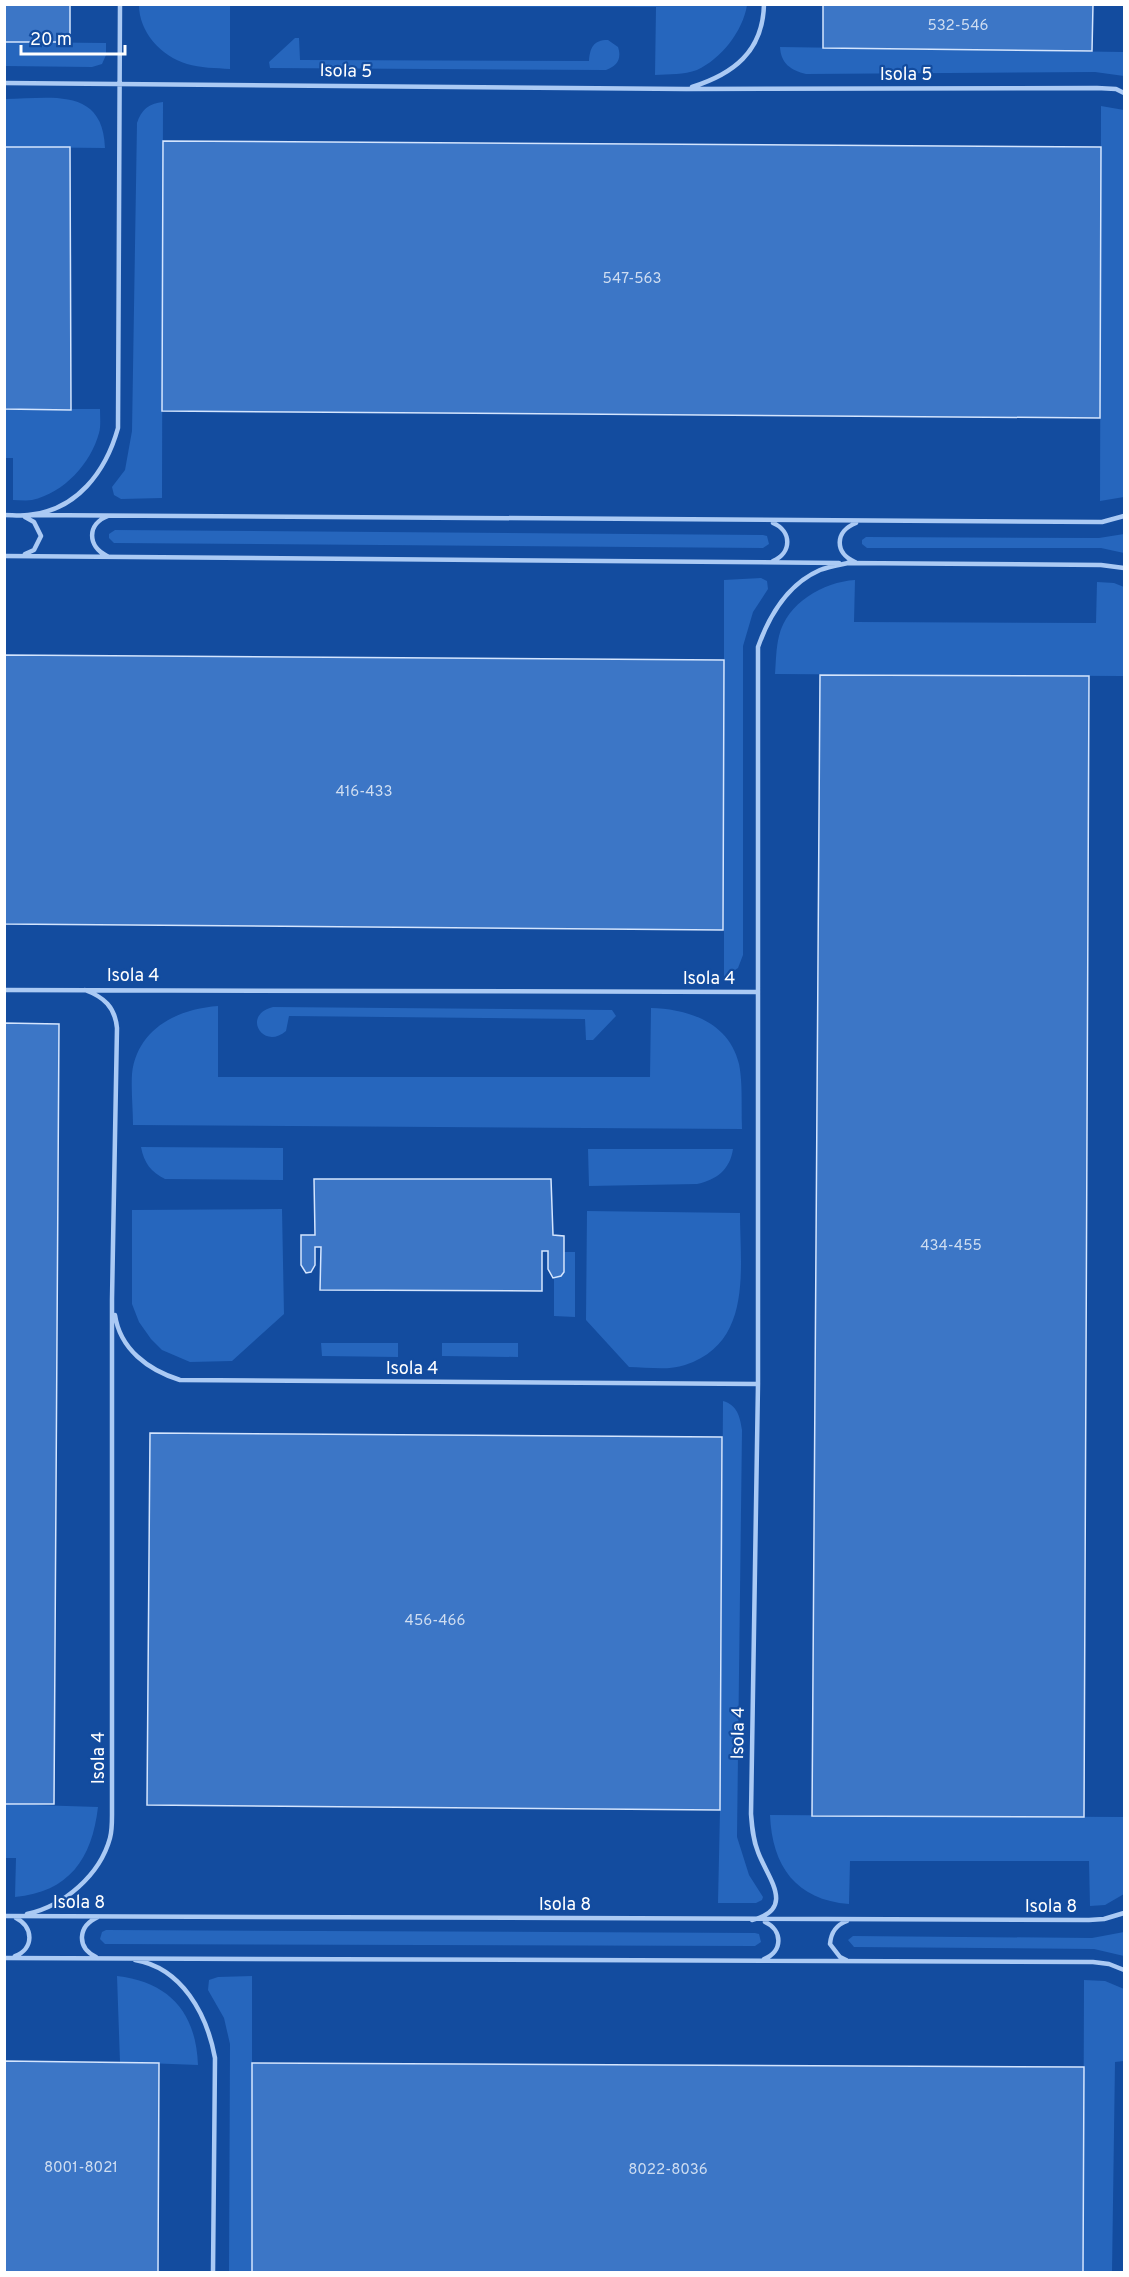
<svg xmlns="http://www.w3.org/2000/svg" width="1129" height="2277" viewBox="0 0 1129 2277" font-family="Overpass,sans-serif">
  <rect width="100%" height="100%" fill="#134c9f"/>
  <path fill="#2666bd" d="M139 5 747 4V5C743 31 721 59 697 70 684 75 669 74 655 75L656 7 230 6V69C216 68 200 68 187 64 161 56 139 32 139 5Z
    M295 38H299L300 60 589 61C590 48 593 40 608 40L618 47C622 59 617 66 606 70L270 68 269 62Z
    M5 42 106 43V55L102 64 92 67 5 66Z
    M780 47 1124 52V76L1095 72 806 74C791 70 781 64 780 47Z
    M5 99C50 99 103 86 105 148L5 147Z
    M163 102 162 498 121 499 114 495 112 487 125 470 132 431 137 123C141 110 149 103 163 102Z
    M1101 106 1124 110V497L1100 501Z
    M5 409H100C100 417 101 426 99 433 91 463 64 493 32 500 26 501 19 500 13 500V458H5Z
    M115 530 763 535 767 536 769 544 763 548 114 543 109 538V534Z
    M1124 534V553L1101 548H867L862 544V540L866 537 1099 538Z
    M761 578 767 581 768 589 753 612 743 646V955L738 968 724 977V580Z
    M855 580 854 622 1096 623 1097 582 1114 583 1124 587V676L775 674C776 661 776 648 779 636 787 603 823 582 855 580Z
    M218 1006V1077H650L651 1008C688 1009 729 1022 739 1064 743 1084 741 1108 742 1129L133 1125C133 1109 131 1091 132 1074 137 1029 177 1009 218 1006Z
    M273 1007 612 1010 616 1016 593 1040H586L585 1019 289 1016 286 1031C263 1051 241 1015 273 1007Z
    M141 1147 283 1148V1180L165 1179C151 1172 144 1163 141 1147Z
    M588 1149H733C730 1170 716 1180 697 1184L589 1186Z
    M282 1209 284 1314 232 1361 190 1362 162 1350 151 1339 139 1322 132 1304V1210Z
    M587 1211 740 1213C740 1269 753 1343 685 1365 668 1371 646 1367 629 1367L586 1320Z
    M564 1252H575V1317L554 1316V1278C568 1276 564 1263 564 1252Z
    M321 1343H398V1357L322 1356Z
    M442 1343H518V1357L442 1356Z
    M723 1401C737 1405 740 1416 742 1430L737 1837 749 1875 763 1897 762 1900 756 1903H718L720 1810Z
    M4 1804 98 1807C92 1859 69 1892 15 1897L16 1858H5Z
    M770 1815 1124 1817V1894L1105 1905 1090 1906 1089 1861H850L849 1904C796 1900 772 1866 770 1815Z
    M106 1930 755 1933 759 1934 761 1942 755 1946 105 1944 100 1939 102 1932Z
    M1124 1932V1956L1094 1949 854 1947 848 1940 853 1936 1092 1938Z
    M117 1976C169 1982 196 2012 198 2065L120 2062Z
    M252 1976V2272H229L230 2044 224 2018 208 1990 209 1980 218 1977Z
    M1084 1980 1105 1981 1124 1989V2061L1115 2062 1112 2272H1083Z"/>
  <path fill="#3c76c6" stroke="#d4e5fe" stroke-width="1.5" d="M4 4H70V42H4Z
    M823 4H1093L1092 51 823 48Z
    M163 141 1101 147 1100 418 162 411Z
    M4 147H70L71 410 4 409Z
    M4 655 724 660 723 930 4 924Z
    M820 675 1089 676 1084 1817 812 1816Z
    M4 1023 59 1024 54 1804H4Z
    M314 1179H551L553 1235 564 1236V1272L561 1276 553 1278 548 1269V1251H542V1291L320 1290 321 1247H315V1265L311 1272 306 1273 301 1265V1235H315Z
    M150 1433 722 1437 720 1810 147 1805Z
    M4 2061 159 2063 158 2272H4Z
    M252 2063 1084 2067 1083 2272H252Z"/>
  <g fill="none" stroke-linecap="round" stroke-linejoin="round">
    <path stroke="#abcaf4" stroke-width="4.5" d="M4 83 686 89 1097 88 1116 89 1124 93
      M692 87C733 74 763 52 764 4
      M4 515C12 515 21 516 28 515 77 511 106 471 118 428L120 4
      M29 515 1102 522 1124 516
      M25 554 34 550 41 536 34 522 25 517
      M4 556 839 563
      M107 556C87 546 87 524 108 516
      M773 561C792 553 792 531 773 523
      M855 562C834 553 835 531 856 523
      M847 563 1101 565 1124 568
      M4 990 757 992
      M115 1315C120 1349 148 1370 180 1380L758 1384
      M27 1914C64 1906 100 1875 110 1838 112 1831 112 1823 112 1815V1299L117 1028C115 1007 104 997 85 990
      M4 1916 1089 1920 1104 1919 1124 1913
      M752 1920C797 1909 767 1877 758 1852 753 1840 752 1827 751 1814L758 1384V647C769 616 788 584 820 570 828 567 839 565 848 563
      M15 1956C34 1949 34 1927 16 1918
      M96 1957C76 1947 78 1926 98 1917
      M4 1958 1093 1962 1109 1964 1124 1970
      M764 1959C783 1952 783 1930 765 1922
      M135 1960C182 1968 207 2014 215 2058L213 2272
      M846 1960 840 1957 830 1944C831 1932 836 1925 847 1921"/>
  </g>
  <g text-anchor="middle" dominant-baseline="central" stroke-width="4.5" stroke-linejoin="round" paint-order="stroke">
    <g font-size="15" fill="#ceddf1">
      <text x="958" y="26">532-546</text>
      <text x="632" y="279">547-563</text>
      <text x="364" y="792">416-433</text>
      <text x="951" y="1246">434-455</text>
      <text x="435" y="1621">456-466</text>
      <text x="81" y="2168">8001-8021</text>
      <text x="668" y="2170">8022-8036</text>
    </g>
    <g font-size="18" fill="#fff" stroke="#134c9f">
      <text transform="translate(346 72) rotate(1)">Isola 5</text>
      <text x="906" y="75">Isola 5</text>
      <text x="133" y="976">Isola 4</text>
      <text x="709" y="979">Isola 4</text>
      <text x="412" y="1369">Isola 4</text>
      <text transform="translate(739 1733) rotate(-89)">Isola 4</text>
      <text transform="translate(99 1758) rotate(-90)">Isola 4</text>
      <text x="79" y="1903">Isola 8</text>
      <text x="565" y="1905">Isola 8</text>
      <text x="1051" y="1907">Isola 8</text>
    </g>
  </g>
  <rect width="1129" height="2277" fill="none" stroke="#ffffff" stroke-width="12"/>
  <path d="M21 45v9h104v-9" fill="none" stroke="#ffffff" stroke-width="3"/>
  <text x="30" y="45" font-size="18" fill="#ffffff" stroke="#134c9f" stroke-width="4.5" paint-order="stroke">20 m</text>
</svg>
